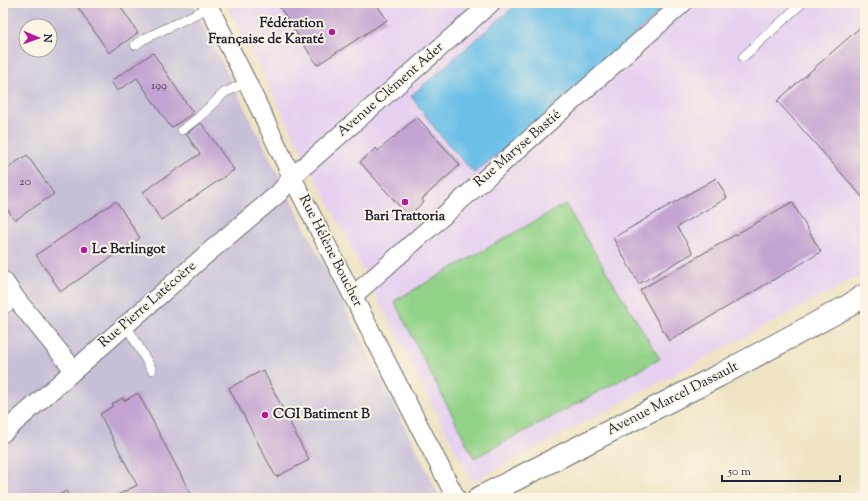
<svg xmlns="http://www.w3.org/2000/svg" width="868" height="501" viewBox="0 0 868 501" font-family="'Sorts Mill Goudy',serif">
  <rect width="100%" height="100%" fill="#fcf5e5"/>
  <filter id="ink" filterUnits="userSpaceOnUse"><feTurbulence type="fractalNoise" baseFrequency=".025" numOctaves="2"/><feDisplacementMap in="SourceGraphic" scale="8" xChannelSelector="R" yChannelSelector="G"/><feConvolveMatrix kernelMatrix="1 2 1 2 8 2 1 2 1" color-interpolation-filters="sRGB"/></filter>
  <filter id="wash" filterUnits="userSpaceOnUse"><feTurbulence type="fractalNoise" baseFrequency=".012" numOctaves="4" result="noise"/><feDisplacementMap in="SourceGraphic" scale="16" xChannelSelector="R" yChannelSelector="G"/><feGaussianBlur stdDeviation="0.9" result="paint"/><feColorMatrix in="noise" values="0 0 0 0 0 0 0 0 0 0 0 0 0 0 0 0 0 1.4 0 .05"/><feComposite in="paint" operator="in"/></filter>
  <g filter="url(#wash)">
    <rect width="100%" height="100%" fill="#eee3c2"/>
    <path fill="#e6d2f0" d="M226 3H865V273L472 482Z"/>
    <path fill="#c8bfd8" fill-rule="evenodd" d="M4 3H192L439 495 434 498H3V4ZM26 26H50V50H26Z"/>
    <path fill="#93d389" stroke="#5a7a62" d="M565 204 660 359 474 458 394 301Z"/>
    <path fill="#6cc0e8" stroke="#477192" d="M518 3H670L525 132 474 173 440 135 411 96Z"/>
    <g id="blocks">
      <path fill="#c2a3d1" d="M75 3H118L138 33 109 53Z
        M277 3H293V4L295 3H376L387 20 317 65Z
        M865 23V200L777 101Z
        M153 53 193 113 171 128 137 78 117 91 111 81Z
        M417 117 460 165 422 199 424 202 408 216 360 162 376 148 378 151Z
        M201 123 234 170 161 220 143 192 200 154 186 134Z
        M27 155 54 194 15 220 3 203V171Z
        M716 178 727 198 677 227 693 253 639 284 613 238Z
        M116 201 140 238 60 292V290L36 255Z
        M792 202 821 252 669 341 640 290Z
        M263 370 309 460 276 477 229 388Z
        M138 393 193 498H112L137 485 100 414 113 406 112 404 123 398 124 401Z
        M66 491 70 498H53Z"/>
    </g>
  </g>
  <g filter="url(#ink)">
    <use href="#blocks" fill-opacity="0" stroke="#69666a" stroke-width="1"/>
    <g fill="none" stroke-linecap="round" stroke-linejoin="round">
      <defs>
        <path id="service" d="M135 45 142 40 212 6
          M743 57 802 3
          M182 130 198 118 224 93 247 82
          M3 311 17 300
          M126 325 152 370"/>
        <path id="minor" d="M207 3 247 82 292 177 456 498
          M3 280 17 300 74 370
          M353 296 683 3
          M3 433 210 251 279 193 292 177 491 3"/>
        <path id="tertiary" d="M479 498 720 375 848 306 865 295"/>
      </defs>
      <use href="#service" stroke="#69666a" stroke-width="10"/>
      <use href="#minor" stroke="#69666a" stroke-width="20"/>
      <use href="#tertiary" stroke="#69666a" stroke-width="24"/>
      <use href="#service" stroke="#fff" stroke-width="9"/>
      <use href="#minor" stroke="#fff" stroke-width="18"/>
      <use href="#tertiary" stroke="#fff" stroke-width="22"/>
    </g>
  </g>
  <g fill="#b5179e" stroke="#fcf5e5" stroke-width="1.5">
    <circle cx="332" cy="32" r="4"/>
    <circle cx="405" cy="202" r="4"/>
    <circle cx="84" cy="250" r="4"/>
    <circle cx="265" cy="415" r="4"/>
  </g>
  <g text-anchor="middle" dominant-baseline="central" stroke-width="4" stroke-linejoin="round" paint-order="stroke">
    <g font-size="12" fill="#4a4260">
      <text x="159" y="86">199</text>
      <text x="25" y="182">20</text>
    </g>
    <g font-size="14" font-weight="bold" fill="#22223b" stroke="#fcf5e5" text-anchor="start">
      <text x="324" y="24" text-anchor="end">Fédération<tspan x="324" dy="16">Française de Karaté</tspan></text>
      <text x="405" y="217" text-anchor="middle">Bari Trattoria</text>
      <text x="92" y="250">Le Berlingot</text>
      <text x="273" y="415">CGI Batiment B</text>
    </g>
    <g font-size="14" fill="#22223b" stroke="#fcf5e5">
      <text transform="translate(391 90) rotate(-41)">Avenue Clément Ader</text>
      <text transform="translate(518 149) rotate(-41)">Rue Maryse Bastié</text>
      <text transform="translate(330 251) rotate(63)">Rue Hélène Boucher</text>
      <text transform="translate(148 305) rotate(-41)">Rue Pierre Latécoère</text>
      <text transform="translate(673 399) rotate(-27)">Avenue Marcel Dassault</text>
    </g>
  </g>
  <rect width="868" height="501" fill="none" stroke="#fcf5e5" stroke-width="16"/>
  <g transform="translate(38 38) rotate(92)"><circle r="19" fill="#fcf5e5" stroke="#a5a1a1"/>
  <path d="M0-3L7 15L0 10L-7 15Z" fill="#b5179e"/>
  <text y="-6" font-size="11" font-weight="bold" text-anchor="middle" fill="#22223b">N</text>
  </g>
  <path d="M722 475v6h118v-6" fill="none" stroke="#22223b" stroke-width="2"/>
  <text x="728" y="475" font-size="12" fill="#22223b" stroke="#fcf5e5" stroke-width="3" paint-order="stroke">50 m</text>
</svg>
